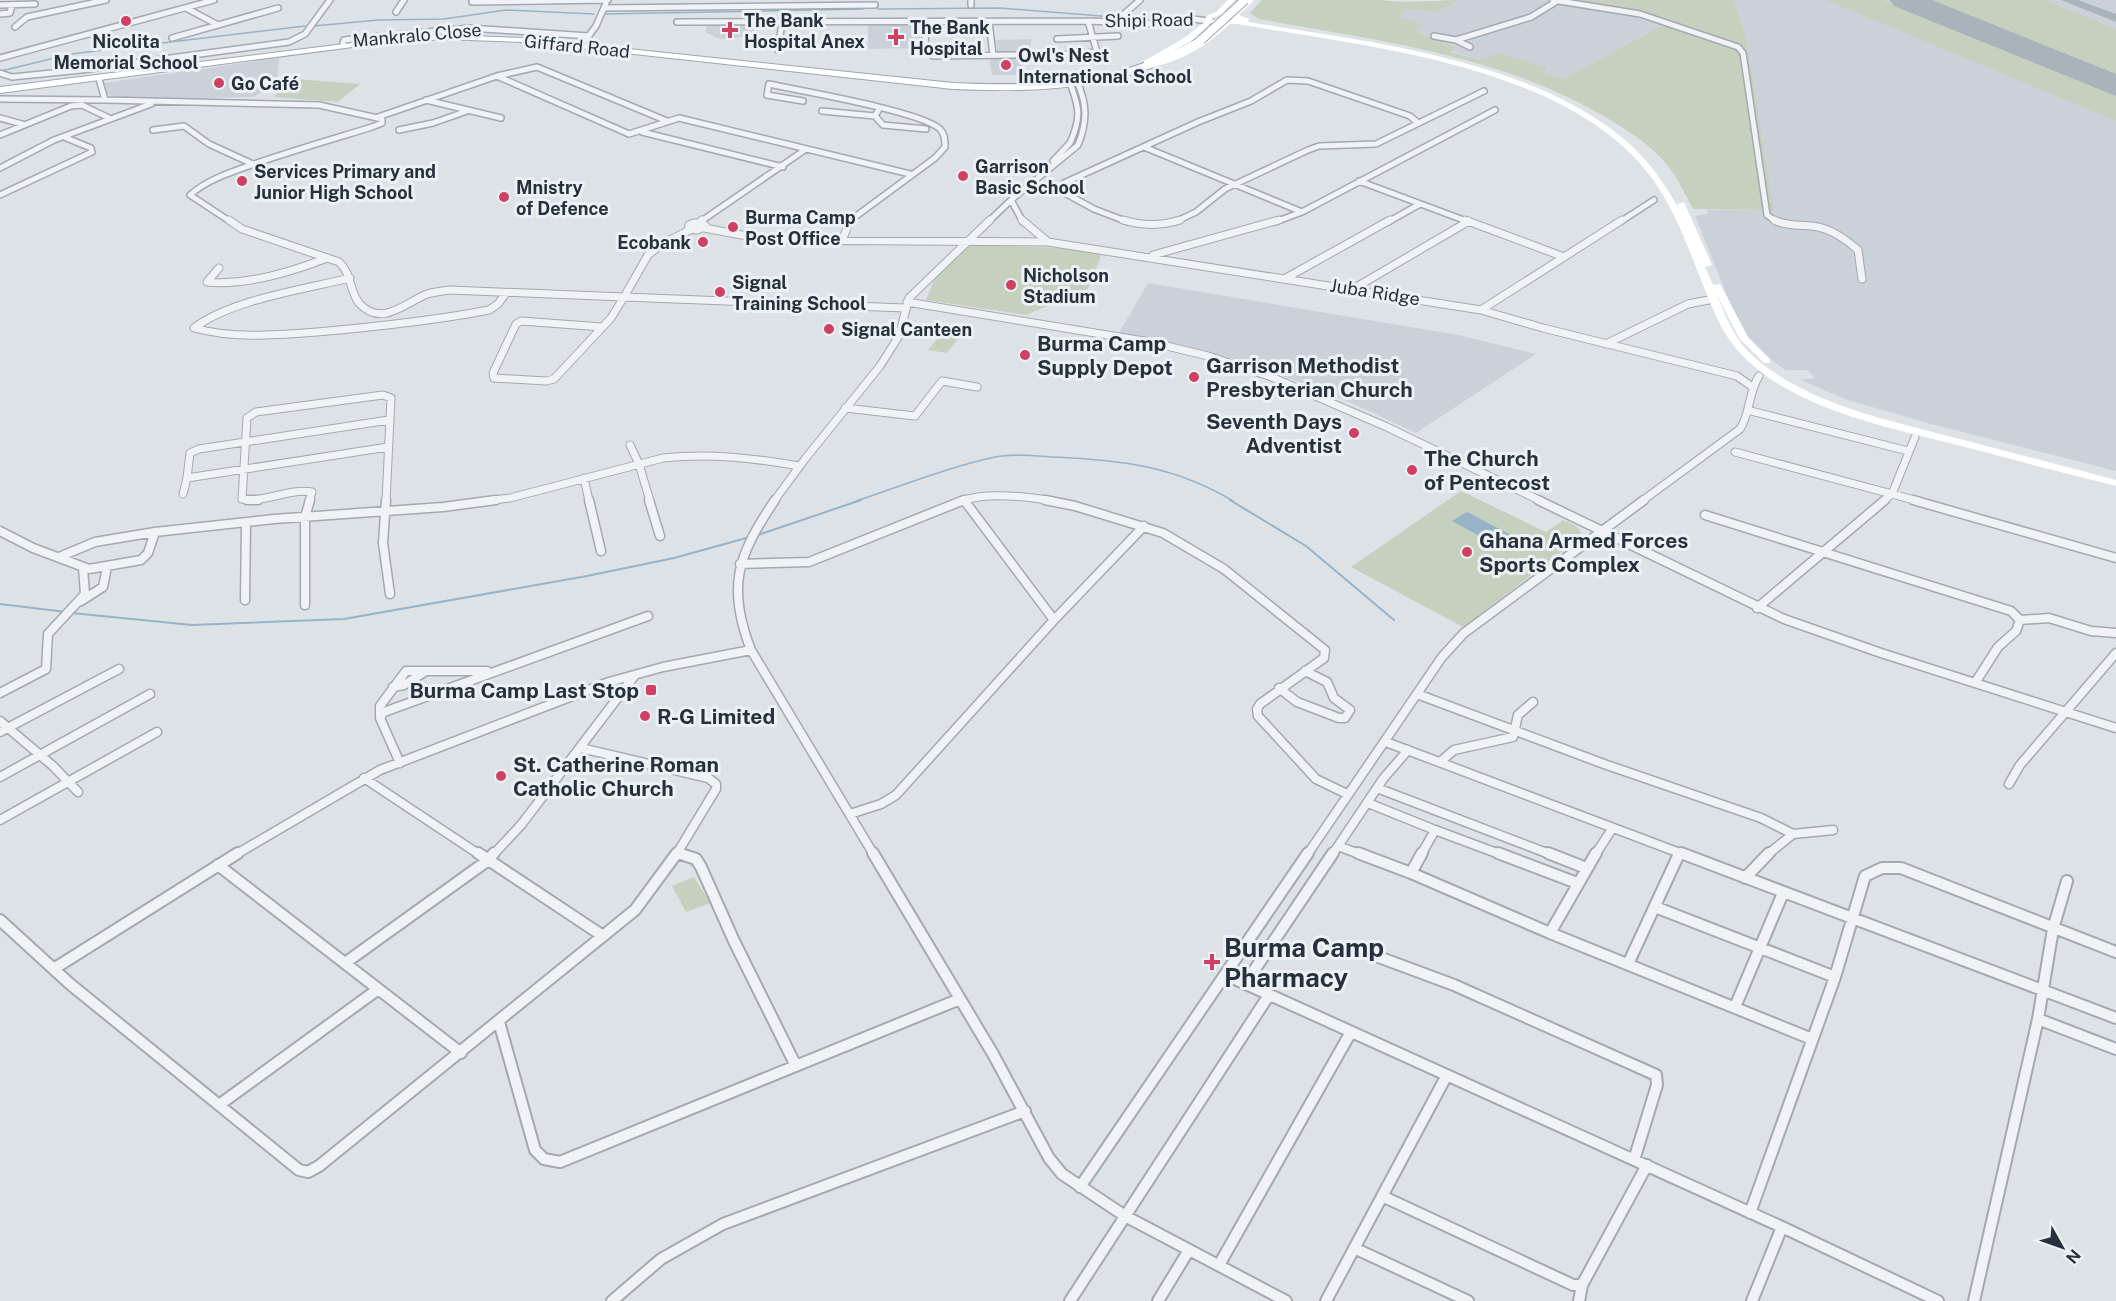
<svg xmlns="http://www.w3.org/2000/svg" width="2116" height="1301" viewBox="0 0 2116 1301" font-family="'Public Sans',sans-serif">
  <rect width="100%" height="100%" fill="#dde2e7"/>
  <path fill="#cbd1d9" d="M1460 0H1566L1670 22 1563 79 1543 73 1549 68 1480 60 1451 51 1454 47 1415 31 1424 25 1399 17 1406 9 1437 12Z
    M1733 0H2116V471L1931 424 1848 400 1800 380 1815 378 1807 370H1785L1770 359 1748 339 1735 315 1695 216 1708 214 1707 210H1774L1746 35Z
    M708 23H755L753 36 719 39 705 32Z
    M868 25H923V48L868 49Z
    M1031 39V54L997 53 996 40Z
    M989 56H1019L1023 75H992Z
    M279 58 277 83 253 97 194 98 192 101 121 100 105 93 103 83Z
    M1148 283 1459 335 1536 354 1416 433 1332 394 1262 368 1213 353 1119 333Z"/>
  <path fill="#c5d1be" d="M1262 0H1382C1406 4 1434 0 1460 0L1437 12 1406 9 1400 17 1425 25 1415 31 1455 47 1451 52 1480 60 1498 53 1549 68 1543 73 1563 79 1669 22 1566 0H1733L1746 35 1774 210 1693 209C1683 190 1674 170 1658 155 1643 140 1625 129 1607 118 1502 55 1378 41 1259 19L1250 13Z
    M1826 0H1882L2116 96V121Z
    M1927 0H2044L2116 29V76Z
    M295 79 360 84 338 102 273 97Z
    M970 245 1063 248 1101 255 1088 289 1026 315 926 300 934 280 965 247Z
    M944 331 962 334 947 353 928 350Z
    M1461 491 1546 532 1563 520C1571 524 1582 526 1581 537L1463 627 1351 567Z
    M694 877 710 903 686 912 672 886Z"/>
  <path fill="#97b3c8" d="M1467 512 1513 536 1498 546 1452 521Z"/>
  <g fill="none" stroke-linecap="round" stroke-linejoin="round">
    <path stroke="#97b3c8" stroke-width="1.5" d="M878 9 999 8 1114 17
      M604 14 863 9
      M1178 24 1184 25
      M314 26 378 20 444 19 506 10 594 14
      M1 71 71 54 305 26
      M856 501C902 486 948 467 995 457 1014 453 1035 456 1054 457 1121 460 1175 466 1233 501"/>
    <path stroke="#97b3c8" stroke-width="2" d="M1230 500 1306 546 1394 620
      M758 535 861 500
      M0 604 66 612
      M72 613 192 625 344 619 587 576 674 558 750 537"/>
    <path fill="#aab2bc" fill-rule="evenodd" d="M2061 0H2078L2116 14V22Z"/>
    <path fill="#aab2bc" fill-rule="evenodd" d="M1890 0H1932L2116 74V96L1894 6Z"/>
    <defs>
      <path id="street-far3" d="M971 0V5
        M1553 0 1640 14 1738 47 1743 53 1767 215 1777 222
        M472 2 608 0
        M0 5 35 4
        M186 8 218 25
        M604 8 875 5
        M396 12 404 0
        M0 14 10 13 12 5
        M1135 20 1124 14 1140 0
        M1088 21 1160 24 1192 19 1210 21
        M677 22 1088 21 1097 52 1060 55 1058 56 1060 58
        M989 22 993 55
        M15 27 27 17 106 0
        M1434 36 1456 40
        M172 38 278 8
        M1057 39 1118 36
        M343 43 344 40 352 39 470 28 589 36
        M581 46 596 26 606 3
        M925 46 926 23
        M1470 47 1456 40 1531 17 1557 1
        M778 50 781 29 785 21
        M933 56 1016 55
        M0 58 214 0
        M0 73 12 77 81 70 289 42 305 34 330 0
        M497 76 629 134 679 118 910 174
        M99 79 105 100 319 105 382 119V123L372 127C333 139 295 150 257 163 234 171 208 179 190 195L231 222
        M1076 79C1087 103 1088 120 1078 145
        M1069 80C1079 107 1082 116 1070 143
        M0 99 105 100
        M426 100 501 118
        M803 101 767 95 769 84C801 91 920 111 940 129 945 134 945 141 945 147L935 158 848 222
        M879 109 875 116 883 125 926 129
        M822 111 875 116
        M378 117 497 76 537 67 667 121
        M0 118 22 124
        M153 130 184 126 209 144 255 165
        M399 130 433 123 467 111
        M642 132 783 167
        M0 135 71 106 82 105 109 118
        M1144 147 1302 212
        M1053 161 1069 144
        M0 168 54 140 151 104
        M1359 181 1469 222
        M0 195 92 152 91 148 64 137
        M1011 200 1023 222
        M700 222 806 149
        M988 222 1011 200 1077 146
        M1128 222 1094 209 1063 192 1064 183 1198 122 1251 101 1287 80 1308 81 1410 116 1418 123
        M1175 222 1196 212 1225 189 1308 150 1319 146 1376 144 1484 91
        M1275 222 1302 212 1495 110
        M1388 222 1420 204
        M1620 222 1654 200"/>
      <path id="street-far2" d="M229 220 242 229 339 262C352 274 349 290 359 303 381 328 405 303 427 294 434 292 442 291 450 290L624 297 648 255 662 244 690 230
        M1022 220 1048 242 1481 310 1543 328 1737 376 1751 386
        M1123 220C1143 226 1161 226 1180 220
        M1465 220 1564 257
        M1774 220C1786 226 1799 225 1812 226 1830 228 1844 238 1858 250L1862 279
        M700 222 702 220
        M694 223H702L706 226 697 230 688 229 689 225Z
        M704 228 769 240 1048 242
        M842 241 850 220
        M1153 255 1279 220
        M219 268 207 282C246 286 291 272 327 258
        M350 278C305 289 230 300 194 328 234 339 276 335 317 332 374 327 432 321 489 310L498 304 506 293
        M1286 278 1390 220
        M1353 289 1469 221
        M907 302 1150 342 1208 356 1269 376 1387 427 1541 501
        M1481 310 1622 220
        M602 327 521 321 516 324 493 373 494 378 546 381 554 379 611 318 624 297 905 308
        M1606 344 1688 304 1714 299
        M845 408 915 416 942 381 977 387
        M1751 411 1908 451
        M630 445 639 464 650 501
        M1735 452 1918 501
        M187 478 190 453 199 449 389 420
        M584 478 589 501
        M183 494 187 478 388 447
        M309 501 312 492C288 488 266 503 242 499L247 418 256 412 383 395 391 398 386 501
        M485 501 510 498 663 458C709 453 753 458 799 466
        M774 501 805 459 880 366 899 336 909 298 990 220
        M960 501C988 492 1024 496 1052 501
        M1642 501 1740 429C1751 412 1748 393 1759 376
        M1883 501 1892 494 1915 437"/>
      <path id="street-far1" d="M247 500H258
        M386 500 383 543 390 594
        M589 500 601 551
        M649 500 660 536
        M775 500C738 555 726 586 751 650L874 855
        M964 500 1054 620
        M1045 500 1075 506 1163 533 1224 569 1325 650 1324 658 1260 704 1257 709 1258 716 1316 779 1347 794
        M1538 500 1784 619 1881 653 2116 728
        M1913 500 2116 558
        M1705 515 2011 611 2020 620 2016 631 1998 647 1975 683
        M0 531 33 548 89 569 141 560 148 553 155 532
        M59 557 95 542 155 532 274 519 443 507 496 500
        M740 564 809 562 964 500
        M245 600 246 523
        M81 601 103 587 107 567
        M305 605V517L310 500
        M1757 608 1885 500
        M2020 620 2049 618 2091 631 2116 633
        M393 687 404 685 426 671
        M1279 688 1297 702 1339 718H1345L1350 710 1334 698 1327 682 1305 671
        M0 693 46 669 48 634 85 594 83 568
        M1417 694 1604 764 1761 818 1793 834
        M380 715V706L406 671H487
        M0 721 53 766 78 792
        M0 732 119 669
        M1386 742 1685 855
        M581 748 708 778 716 784V789L676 855
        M1440 762 1454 750 1513 737 1518 715 1533 702
        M400 763 380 718 384 712 648 616
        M0 777 150 694
        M364 778 480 855
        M2009 784 2020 765 2116 653
        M1377 788 1552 855
        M1368 803 1435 830 1421 855
        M850 814 881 804 896 795 1054 620 1144 526
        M0 820 157 732
        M1435 830 1502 855
        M1338 846 1362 855
        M677 853 683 855
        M235 855 380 770 609 682 663 667 751 650
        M493 855 521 825 635 675
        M1307 855 1442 657 1464 633 1644 500
        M1332 855 1383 779 1408 750
        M1595 855 1612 829
        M1767 855 1793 834 1833 830"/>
      <path id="street" d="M478 853 603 936
        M678 853 696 859 701 867 734 941 796 1066
        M873 853 993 1054 1049 1158 1062 1174 1125 1216 1286 1301
        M1358 853 1411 873
        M1422 853 1411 873 1550 933 1812 1039
        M1498 853 1577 883
        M1548 853 1586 868
        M1681 853 2116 1018
        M218 865 461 1053
        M1745 878 1769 853
        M1655 907 1835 977
        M0 920 70 984 299 1170 308 1172 319 1166 635 910 677 853
        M1550 933 1596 853
        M1376 956 1454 985 1656 1075 1657 1085 1634 1160
        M345 963 487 861 494 853
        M1628 964 1679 854
        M55 968 238 853
        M1226 975 1782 1227 1938 1301
        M1245 984 1333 853
        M1735 1007 1783 893
        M2038 1019 2116 1049
        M499 1022 535 1150 544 1159 560 1162 960 999
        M219 1105 377 990
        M1080 1187 1308 853
        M1382 1196 1573 1285H1582L1647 1165
        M1750 1213 1835 977 1865 876 1882 868H1901L2116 952
        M1354 1248 1468 1301
        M1219 1265 1351 1032
        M612 1301 661 1259 723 1224 1025 1111
        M1070 1301 1269 995
        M1158 1301 1189 1250
        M1326 1301 1447 1075
        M1579 1301 1582 1285
        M1752 1301 1782 1227
        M1974 1301 2038 1019 2053 929 2067 881"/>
      <path id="primary" d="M442 35 524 38 953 83C1044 87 1117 84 1198 38L1205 40C1193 51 1176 58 1161 64 1095 91 1023 92 953 89L524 42 442 39 368 45 0 93V87L368 41Z"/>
    </defs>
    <use href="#street-far3" stroke="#a3a9b1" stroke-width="8"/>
    <use href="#street-far2" stroke="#a3a9b1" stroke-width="9"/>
    <use href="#street-far1" stroke="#a3a9b1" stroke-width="11"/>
    <use href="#street" stroke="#a3a9b1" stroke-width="14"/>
    <use href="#primary" stroke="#9ca7b3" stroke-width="2"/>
    <use href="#street-far3" stroke="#f0f2f6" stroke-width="5"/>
    <use href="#street-far2" stroke="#f0f2f6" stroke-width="7"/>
    <use href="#street-far1" stroke="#f0f2f6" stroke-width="8"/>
    <use href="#street" stroke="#f0f2f6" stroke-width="10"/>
    <path fill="#fff" fill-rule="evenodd" d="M1228 0H1235L1224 11 1234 13 1247 0H1254L1239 15 1249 19 1248 22C1369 42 1528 59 1624 139 1648 159 1666 185 1680 211L1677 204 1684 202 1712 265 1705 267 1713 285 1720 284 1748 337 1770 359V363H1764L1739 338 1717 295C1726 318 1735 340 1754 357 1809 405 1888 420 1956 438 2010 452 2063 466 2116 480V486C2067 474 2018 461 1969 448 1889 427 1768 407 1723 330 1697 280 1685 223 1651 177 1568 65 1366 46 1237 24H1230C1208 45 1184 60 1154 67H1151V63L1144 65V61L1184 38 1206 21V16L1216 12ZM1219 15 1229 16 1233 20H1213L1212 18ZM1211 23 1221 24C1200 43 1179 57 1151 63L1190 42Z"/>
    <use href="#primary" fill="#fff" fill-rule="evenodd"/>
    <defs>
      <path id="primary-bridge" d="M1201 40 1245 0"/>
    </defs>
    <use href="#primary-bridge" stroke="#9ca7b3" stroke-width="10" stroke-linecap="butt"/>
    <use href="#primary-bridge" stroke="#fff" stroke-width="8"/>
  </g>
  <g fill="#cf4062" stroke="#ecf1f5" stroke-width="2">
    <circle cx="126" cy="21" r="6"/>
    <path d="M727 21h6v6h6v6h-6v6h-6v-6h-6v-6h6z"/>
    <path d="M893 28h6v6h6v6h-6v6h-6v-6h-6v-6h6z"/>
    <circle cx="1006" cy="65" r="6"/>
    <circle cx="219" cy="83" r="6"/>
    <circle cx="963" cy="176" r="6"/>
    <circle cx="242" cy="181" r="6"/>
    <circle cx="504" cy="197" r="6"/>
    <circle cx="733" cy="227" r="6"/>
    <circle cx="703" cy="242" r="6"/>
    <circle cx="1011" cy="285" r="6"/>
    <circle cx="720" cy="292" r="6"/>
    <circle cx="829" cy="329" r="6"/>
    <circle cx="1025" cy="355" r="6"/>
    <circle cx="1194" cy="377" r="6"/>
    <circle cx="1354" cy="433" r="6"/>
    <circle cx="1412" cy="470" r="6"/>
    <circle cx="1467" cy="552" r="6"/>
    <rect x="645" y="684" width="12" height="12" rx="3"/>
    <circle cx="645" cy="716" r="6"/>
    <circle cx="501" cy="776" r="6"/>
    <path d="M1209 953h6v6h6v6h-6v6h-6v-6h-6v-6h6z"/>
  </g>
  <g text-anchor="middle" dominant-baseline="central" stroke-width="6" stroke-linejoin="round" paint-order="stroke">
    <g font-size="18" font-weight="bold" fill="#27313e" stroke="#ecf1f5" text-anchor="start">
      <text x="744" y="20">The Bank<tspan x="744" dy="21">Hospital Anex</tspan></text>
      <text x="910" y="27">The Bank<tspan x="910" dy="21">Hospital</tspan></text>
      <text x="126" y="41" text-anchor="middle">Nicolita<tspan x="126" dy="21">Memorial School</tspan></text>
      <text x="1018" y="55">Owl's Nest<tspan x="1018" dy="21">International School</tspan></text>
      <text x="231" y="83">Go Café</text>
      <text x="975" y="166">Garrison<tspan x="975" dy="21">Basic School</tspan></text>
      <text x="254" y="171">Services Primary and<tspan x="254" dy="21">Junior High School</tspan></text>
      <text x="516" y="187">Mnistry<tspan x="516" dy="21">of Defence</tspan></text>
      <text x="745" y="217">Burma Camp<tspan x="745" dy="21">Post Office</tspan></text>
      <text x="691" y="242" text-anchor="end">Ecobank</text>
      <text x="1023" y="275">Nicholson<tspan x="1023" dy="21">Stadium</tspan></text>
      <text x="732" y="282">Signal<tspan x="732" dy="21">Training School</tspan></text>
      <text x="841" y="329">Signal Canteen</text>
    </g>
    <g font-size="18" fill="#27313e" stroke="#ecf1f5">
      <text transform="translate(1149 20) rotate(-1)">Shipi Road</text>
      <text transform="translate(417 35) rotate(-5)">Mankralo Close</text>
      <text transform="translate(577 46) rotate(6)">Giffard Road</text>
      <text transform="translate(1375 292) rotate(9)">Juba Ridge</text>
    </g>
    <g font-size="21" font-weight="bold" fill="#27313e" stroke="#ecf1f5" text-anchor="start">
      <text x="1037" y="343">Burma Camp<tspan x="1037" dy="24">Supply Depot</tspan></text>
      <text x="1206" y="365">Garrison Methodist<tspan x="1206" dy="24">Presbyterian Church</tspan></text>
      <text x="1342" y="421" text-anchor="end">Seventh Days<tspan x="1342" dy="24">Adventist</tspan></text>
      <text x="1424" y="458">The Church<tspan x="1424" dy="24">of Pentecost</tspan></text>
      <text x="1479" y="540">Ghana Armed Forces<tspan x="1479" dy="24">Sports Complex</tspan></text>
      <text x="639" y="690" text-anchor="end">Burma Camp Last Stop</text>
      <text x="657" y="716">R-G Limited</text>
      <text x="513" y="764">St. Catherine Roman<tspan x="513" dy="24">Catholic Church</tspan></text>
    </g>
    <g font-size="26" font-weight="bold" fill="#27313e" stroke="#ecf1f5" text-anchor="start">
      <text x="1224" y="947">Burma Camp<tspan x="1224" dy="30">Pharmacy</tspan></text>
    </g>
  </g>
  <g transform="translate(2062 1247) rotate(130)" stroke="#ecf1f5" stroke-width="4.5" paint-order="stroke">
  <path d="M0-4.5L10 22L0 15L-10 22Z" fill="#27313e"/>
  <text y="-9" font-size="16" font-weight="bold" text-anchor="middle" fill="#27313e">N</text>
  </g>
</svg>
